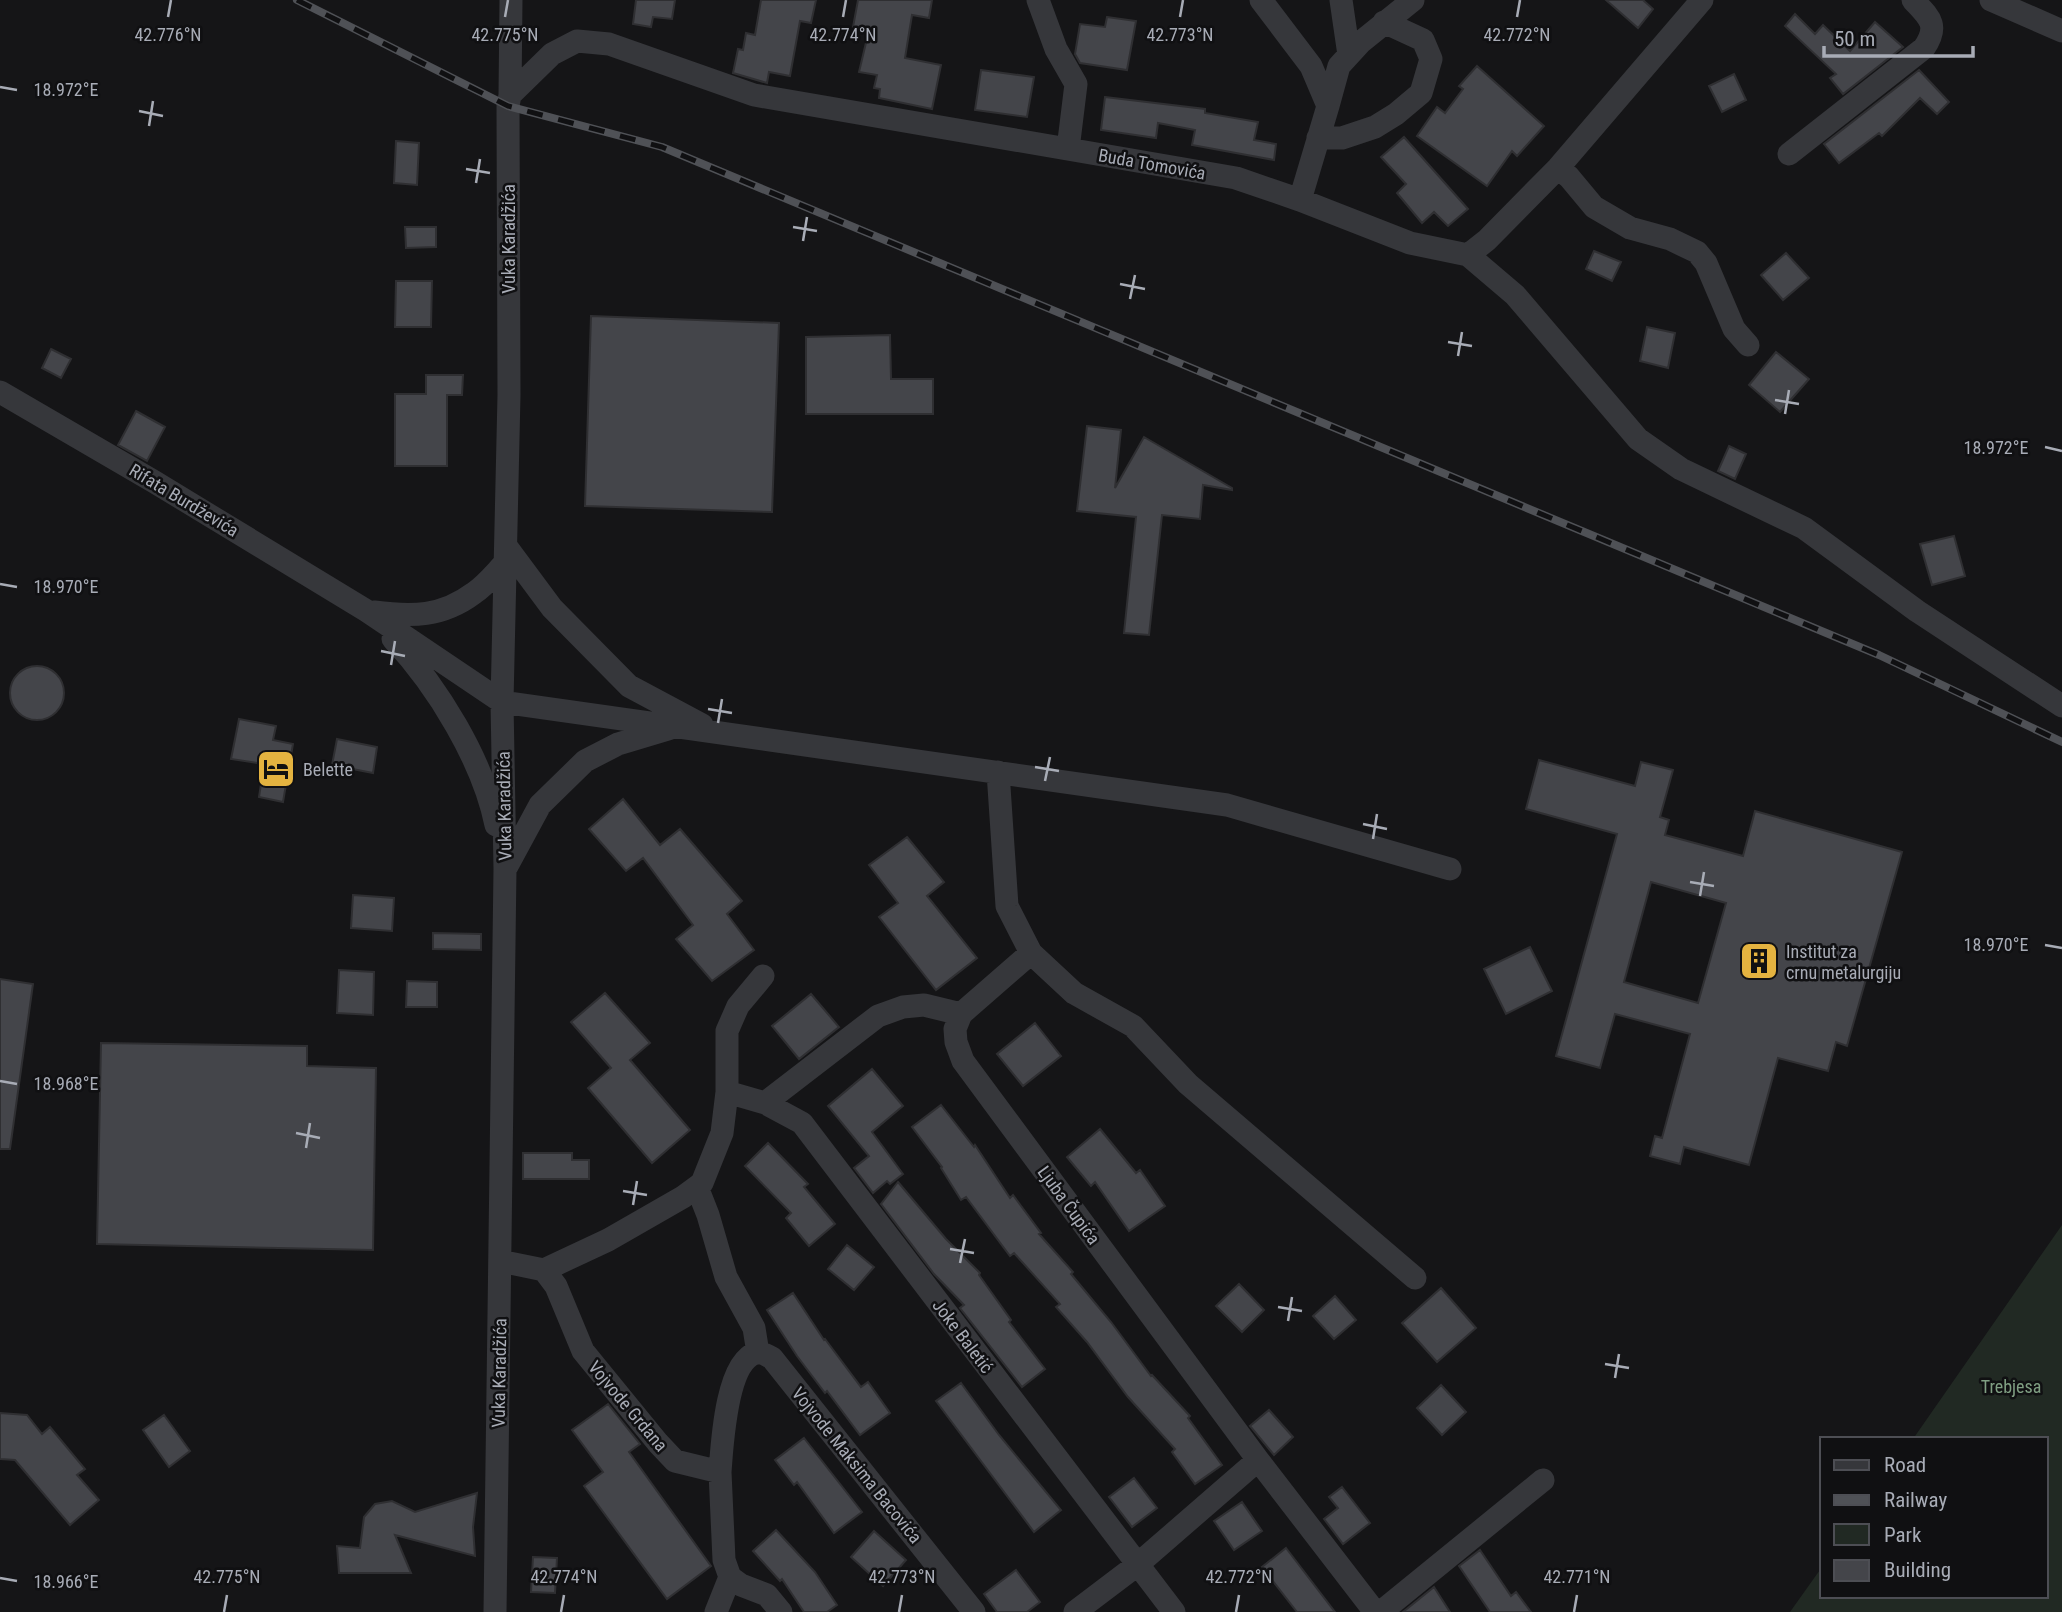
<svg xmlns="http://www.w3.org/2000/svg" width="2062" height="1612" viewBox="0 0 2062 1612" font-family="'Roboto Condensed',sans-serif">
  <rect width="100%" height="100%" fill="#151517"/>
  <path fill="#212923" d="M2062 1225V1612H1790L1822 1567V1596H2046V1439H1913Z"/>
  <path fill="#44454a" stroke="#2f2f32" stroke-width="2" fill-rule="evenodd" d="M636 0H675L672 19 653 17 651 27 633 24Z
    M761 0H816L811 23 800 21 790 76 769 72 767 83 733 73 738 49 743 50 746 33 755 35Z
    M858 0H932L929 18 912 15 905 58 941 65 932 109 879 98 880 89 874 88 877 75 859 72 869 30 853 27Z
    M1606 0H1643L1653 9 1638 28Z
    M1795 14 1815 34 1823 25 1850 51 1875 22 1903 47 1843 94 1830 78 1836 74 1785 26Z
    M1107 17 1136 21 1127 70 1080 63 1075 54 1080 24 1105 27Z
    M1477 66 1544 126 1517 156 1512 151 1487 186 1417 136 1437 107 1445 113 1463 89 1459 86Z
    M981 70 1034 77 1027 117 975 110Z
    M1919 70 1949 102 1937 114 1920 98 1882 136 1879 133 1839 163 1824 144Z
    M1734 74 1746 100 1722 112 1709 86Z
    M1105 97 1205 109V113L1258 122 1254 140 1276 144 1274 160 1192 145 1195 130 1158 123 1156 138 1101 130Z
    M1404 137 1468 209 1448 226 1434 212 1422 223 1397 193 1406 184 1381 157Z
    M396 141 419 143 417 185 394 183Z
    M405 227H436V247L406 248Z
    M1594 251 1621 262 1612 281 1586 269Z
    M1786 253 1809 278 1783 300 1761 275Z
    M396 281H432L431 327H395Z
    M591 316 779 323 772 512 585 506Z
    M1647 327 1675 333 1668 368 1640 361Z
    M890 335 891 379H933V414H806V337Z
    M51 349 71 359 61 378 42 368Z
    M1776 352 1809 379 1780 412 1749 385Z
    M426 375H463L462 395H447V466H395V394H426Z
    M136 411 165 427 147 461 118 445Z
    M1087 426 1121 430 1115 488 1144 437 1232 488V490L1203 485 1200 519 1162 515 1149 635 1124 633 1136 517 1077 511Z
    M1729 446 1746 454 1735 479 1718 471Z
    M1954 536 1965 576 1932 585 1920 544Z
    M10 693a27 27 0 1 1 54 0a27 27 0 1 1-54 0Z
    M239 719 276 726 273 740 293 744 283 802 259 797 264 764 231 759Z
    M337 739 377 747 373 773 332 765Z
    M1539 760 1635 786 1641 762 1673 770 1660 817 1669 820 1665 835 1743 856 1755 811 1902 852 1847 1046 1836 1042 1828 1071 1778 1058 1749 1165 1684 1147 1680 1164 1650 1156 1655 1136 1662 1138 1690 1034 1615 1014 1600 1068 1556 1056 1617 834 1526 809ZM1651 882 1726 903 1698 1003 1624 982Z
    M623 799 660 845 680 829 742 901 727 914 754 950 712 981 676 939 693 925 643 858 626 871 589 829Z
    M907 837 944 882 927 896 977 958 936 990 879 917 898 903 869 865Z
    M353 895 394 898 392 931 351 928Z
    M433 933 481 934V950L433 949Z
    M1530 947 1552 991 1506 1014 1484 969Z
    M339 970 374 972 373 1015 337 1013Z
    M0 979 33 984 10 1149H0Z
    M407 981 437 982V1007H406Z
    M605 993 650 1043 630 1060 690 1130 652 1163 588 1088 611 1068 571 1022Z
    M811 994 839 1027 799 1059 772 1026Z
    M1035 1023 1061 1056 1023 1086 997 1054Z
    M101 1043 307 1046V1066L376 1068 373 1250 97 1244Z
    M872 1069 903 1106 872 1132 903 1174 890 1184 887 1181 873 1193 854 1168 869 1156 828 1106Z
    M941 1105 974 1147 975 1145 1010 1198 1013 1195 1041 1233 1039 1234 1073 1272 1071 1274 1111 1322 1151 1376 1152 1375 1190 1416 1188 1418 1222 1465 1195 1484 1172 1452 1175 1449 1128 1397 1087 1342 1056 1307 1060 1304 1014 1253 1010 1256 966 1197 961 1200 941 1168 942 1167 912 1127Z
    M1100 1129 1136 1173 1140 1170 1165 1206 1129 1231 1095 1182 1091 1186 1067 1157Z
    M768 1143 808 1184 804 1187 835 1224 809 1246 786 1218 791 1213 745 1166Z
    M523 1153H572V1160H589V1179H523Z
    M898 1182 946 1239 980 1273 979 1275 1011 1320 1009 1322 1045 1369 1022 1387 960 1308 964 1305 934 1274 881 1204Z
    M847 1245 874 1267 854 1290 828 1269Z
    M1239 1284 1264 1310 1242 1332 1216 1306Z
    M1441 1288 1476 1328 1437 1362 1402 1323Z
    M793 1293 824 1340 825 1339 861 1387 868 1382 890 1413 860 1435 827 1391 825 1393 797 1356 767 1310Z
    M1335 1296 1356 1320 1334 1339 1313 1316Z
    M961 1383 999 1435 1061 1510 1034 1532 936 1401Z
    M1441 1385 1466 1412 1442 1435 1417 1408Z
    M608 1404 640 1444 629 1452 711 1566 667 1599 584 1486 603 1472 572 1430Z
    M1269 1410 1293 1437 1274 1455 1250 1426Z
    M0 1413 27 1415 42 1434 50 1427 85 1469 77 1475 99 1500 70 1525 15 1460 0 1459Z
    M164 1415 190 1451 169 1467 143 1430Z
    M804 1438 862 1512 834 1533 797 1482 794 1485 775 1460Z
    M1134 1478 1157 1508 1132 1527 1109 1497Z
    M1342 1487 1370 1523 1343 1544 1324 1519 1338 1508 1329 1497Z
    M477 1493 473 1527 475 1556 395 1535 411 1573H339L337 1546 360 1548 364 1517 375 1504 392 1501 415 1512Z
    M1242 1502 1262 1531 1234 1550 1214 1521Z
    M776 1530 815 1572 837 1605 827 1612H804L782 1579 780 1581 753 1551Z
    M874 1531 906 1560 883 1586 851 1557Z
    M1286 1548 1335 1612H1297L1262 1567Z
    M1480 1550 1511 1596 1516 1592 1531 1612H1490L1459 1566Z
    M533 1557 557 1558 555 1593 531 1592Z
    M1016 1570 1040 1602 1027 1612H997L984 1594Z
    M1434 1587 1450 1612H1403Z"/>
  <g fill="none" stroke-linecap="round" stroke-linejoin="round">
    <path stroke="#36373b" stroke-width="23" d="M1038 0 1056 49 1076 84 1068 149
      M1261 0 1311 66 1328 106 1300 200
      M1341 0 1349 55
      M1991 0 2062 31
      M510 95 552 54 577 41 609 44 754 95 1236 178 1300 200 1410 243 1468 255 1515 295 1638 439 1681 469 1804 528 1917 611 2062 706
      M1328 106 1339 66 1361 42 1413 0
      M1318 138H1342L1375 127 1396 114 1421 93 1431 59 1423 40 1384 22
      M1789 154 1924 48C1940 25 1929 17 1913 0
      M1558 168 1569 177 1594 207 1630 228 1670 239 1697 252 1706 263 1734 329 1748 345
      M1468 255 1487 240 1558 168 1702 0
      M0 392 153 481 367 611 502 702 1227 805 1450 869
      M506 546 552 608 629 686 702 725
      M374 612C412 617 442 617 474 593 486 585 496 572 506 562
      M393 639C438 687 483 761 496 825
      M998 772 1007 906 1031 953 1074 993 1133 1026 1188 1084 1415 1278
      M507 866 540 805 585 761 618 744 668 729
      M1031 953 961 1014 955 1029 956 1042 963 1061 1258 1460 1375 1612
      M727 1092 765 1103 802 1123 1174 1612
      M765 1103 878 1016 903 1007 924 1005 961 1014
      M697 1187 708 1215 726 1277 754 1328 758 1353
      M500 1261 544 1270 556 1286 583 1351 658 1443 675 1461 720 1472 724 1560 730 1577 741 1585 767 1595 781 1612
      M544 1270 608 1240 683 1197 702 1183 722 1133 727 1092V1031L738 1006 763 976
      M720 1472C722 1446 726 1362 756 1353 762 1351 767 1356 772 1358L974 1612
      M495 1612 505 869 502 702 509 395 508 106 510 95 511 0
      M716 1612 730 1577
      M1075 1612 1137 1565 1258 1460
      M1381 1612 1543 1480"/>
    <defs>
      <path id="rail" d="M297 0 508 106 662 147 1879 655 2062 742"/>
    </defs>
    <use href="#rail" stroke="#4f5156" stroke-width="8"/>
    <use href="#rail" stroke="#101012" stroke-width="5" stroke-dasharray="16" stroke-linecap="butt"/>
  </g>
  <path fill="none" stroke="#a8acb6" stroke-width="2.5" d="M168 17 171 0M505 17 508 0M843 17 846 0M1180 17 1183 0M1517 17 1520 0M0 87 17 90M139 111 163 116M149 126 153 101M466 169 490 173M476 183 480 159M793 227 817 231M803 241 807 217M1120 284 1145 289M1130 299 1135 275M1448 342 1472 346M1458 356 1462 332M1775 400 1799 404M1785 414 1789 390M2045 447 2062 451M0 584 17 587M381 651 405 656M391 665 395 641M708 709 732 713M718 723 722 699M1035 767 1059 771M1045 781 1050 757M1363 824 1387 829M1373 839 1377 814M1690 882 1714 886M1700 896 1704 872M2045 945 2062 948M0 1081 17 1084M296 1133 320 1138M306 1148 310 1123M623 1191 647 1195M633 1205 637 1181M950 1249 974 1253M960 1263 965 1239M1278 1307 1302 1311M1288 1321 1292 1297M1605 1364 1629 1368M1615 1378 1619 1354M0 1578 17 1581M224 1612 227 1595M561 1612 564 1595M899 1612 902 1595M1236 1612 1239 1595M1574 1612 1577 1595"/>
  <defs>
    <symbol id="hotel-square" viewBox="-11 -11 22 22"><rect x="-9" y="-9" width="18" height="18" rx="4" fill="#e4b340" stroke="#101012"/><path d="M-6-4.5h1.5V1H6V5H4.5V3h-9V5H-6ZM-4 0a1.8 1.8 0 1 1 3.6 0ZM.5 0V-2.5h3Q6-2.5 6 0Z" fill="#111"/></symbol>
    <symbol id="building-square" viewBox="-11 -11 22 22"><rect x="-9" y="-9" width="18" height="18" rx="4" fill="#e4b340" stroke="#101012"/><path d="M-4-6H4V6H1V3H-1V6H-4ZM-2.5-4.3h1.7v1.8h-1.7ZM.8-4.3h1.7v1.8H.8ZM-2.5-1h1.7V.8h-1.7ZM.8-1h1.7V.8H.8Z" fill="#111"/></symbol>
  </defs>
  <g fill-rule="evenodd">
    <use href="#hotel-square" x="254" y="747" width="44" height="44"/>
    <use href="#building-square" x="1737" y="939" width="44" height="44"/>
  </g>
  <g text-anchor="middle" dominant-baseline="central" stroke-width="5" stroke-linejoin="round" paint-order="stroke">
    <g font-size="18" fill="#a8acb6" stroke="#101012">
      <text transform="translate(1152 164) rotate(10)">Buda Tomovića</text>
      <text transform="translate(508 239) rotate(-90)">Vuka Karadžića</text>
      <text transform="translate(184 500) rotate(31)">Rifata Burdževića</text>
      <text transform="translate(504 806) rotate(-91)">Vuka Karadžića</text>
      <text transform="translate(1069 1205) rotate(54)">Ljuba Čupića</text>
      <text transform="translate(963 1336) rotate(53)">Joke Baletić</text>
      <text transform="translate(499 1373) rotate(-89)">Vuka Karadžića</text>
      <text transform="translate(628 1406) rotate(50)">Vojvode Grdana</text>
      <text transform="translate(857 1465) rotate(51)">Vojvode Maksima Bacovića</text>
    </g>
    <g font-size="18" fill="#a8acb6" stroke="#101012" text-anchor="start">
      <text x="303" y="769">Belette</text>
      <text x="1786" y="951">Institut za<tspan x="1786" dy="21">crnu metalurgiju</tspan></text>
    </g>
    <g font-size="18" fill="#809f83" stroke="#101012">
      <text x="2011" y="1386">Trebjesa</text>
    </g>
  </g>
  <g font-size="18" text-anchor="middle" fill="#a8acb6" stroke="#101012" stroke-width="5" stroke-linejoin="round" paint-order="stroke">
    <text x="168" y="41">42.776°N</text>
    <text x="505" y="41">42.775°N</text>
    <text x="843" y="41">42.774°N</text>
    <text x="1180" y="41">42.773°N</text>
    <text x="1517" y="41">42.772°N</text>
    <text x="66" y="96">18.972°E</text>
    <text x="1996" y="454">18.972°E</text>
    <text x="66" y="593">18.970°E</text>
    <text x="1996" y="951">18.970°E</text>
    <text x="66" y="1090">18.968°E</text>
    <text x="227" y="1583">42.775°N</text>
    <text x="564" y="1583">42.774°N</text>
    <text x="902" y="1583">42.773°N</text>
    <text x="1239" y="1583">42.772°N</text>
    <text x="1577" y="1583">42.771°N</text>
    <text x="66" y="1588">18.966°E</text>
  </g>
  <rect x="1820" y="1437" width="228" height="161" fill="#101012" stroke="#4d4e54" stroke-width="2"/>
  <rect x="1834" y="1460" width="35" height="10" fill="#36373b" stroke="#4d4e54" stroke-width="2"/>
  <text x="1884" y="1472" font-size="21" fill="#a8acb6">Road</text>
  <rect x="1834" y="1495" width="35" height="10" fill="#4f5156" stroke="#4d4e54" stroke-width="2"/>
  <text x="1884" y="1507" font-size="21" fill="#a8acb6">Railway</text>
  <rect x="1834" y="1524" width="35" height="21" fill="#212923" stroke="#4d4e54" stroke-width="2"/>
  <text x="1884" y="1542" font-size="21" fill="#a8acb6">Park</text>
  <rect x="1834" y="1560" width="35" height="21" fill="#44454a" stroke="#4d4e54" stroke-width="2"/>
  <text x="1884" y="1577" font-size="21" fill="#a8acb6">Building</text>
  <path d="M1824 46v10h149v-10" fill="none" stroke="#a8acb6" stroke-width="3.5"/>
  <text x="1834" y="46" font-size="21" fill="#a8acb6" stroke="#101012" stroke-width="5" paint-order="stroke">50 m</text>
</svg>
